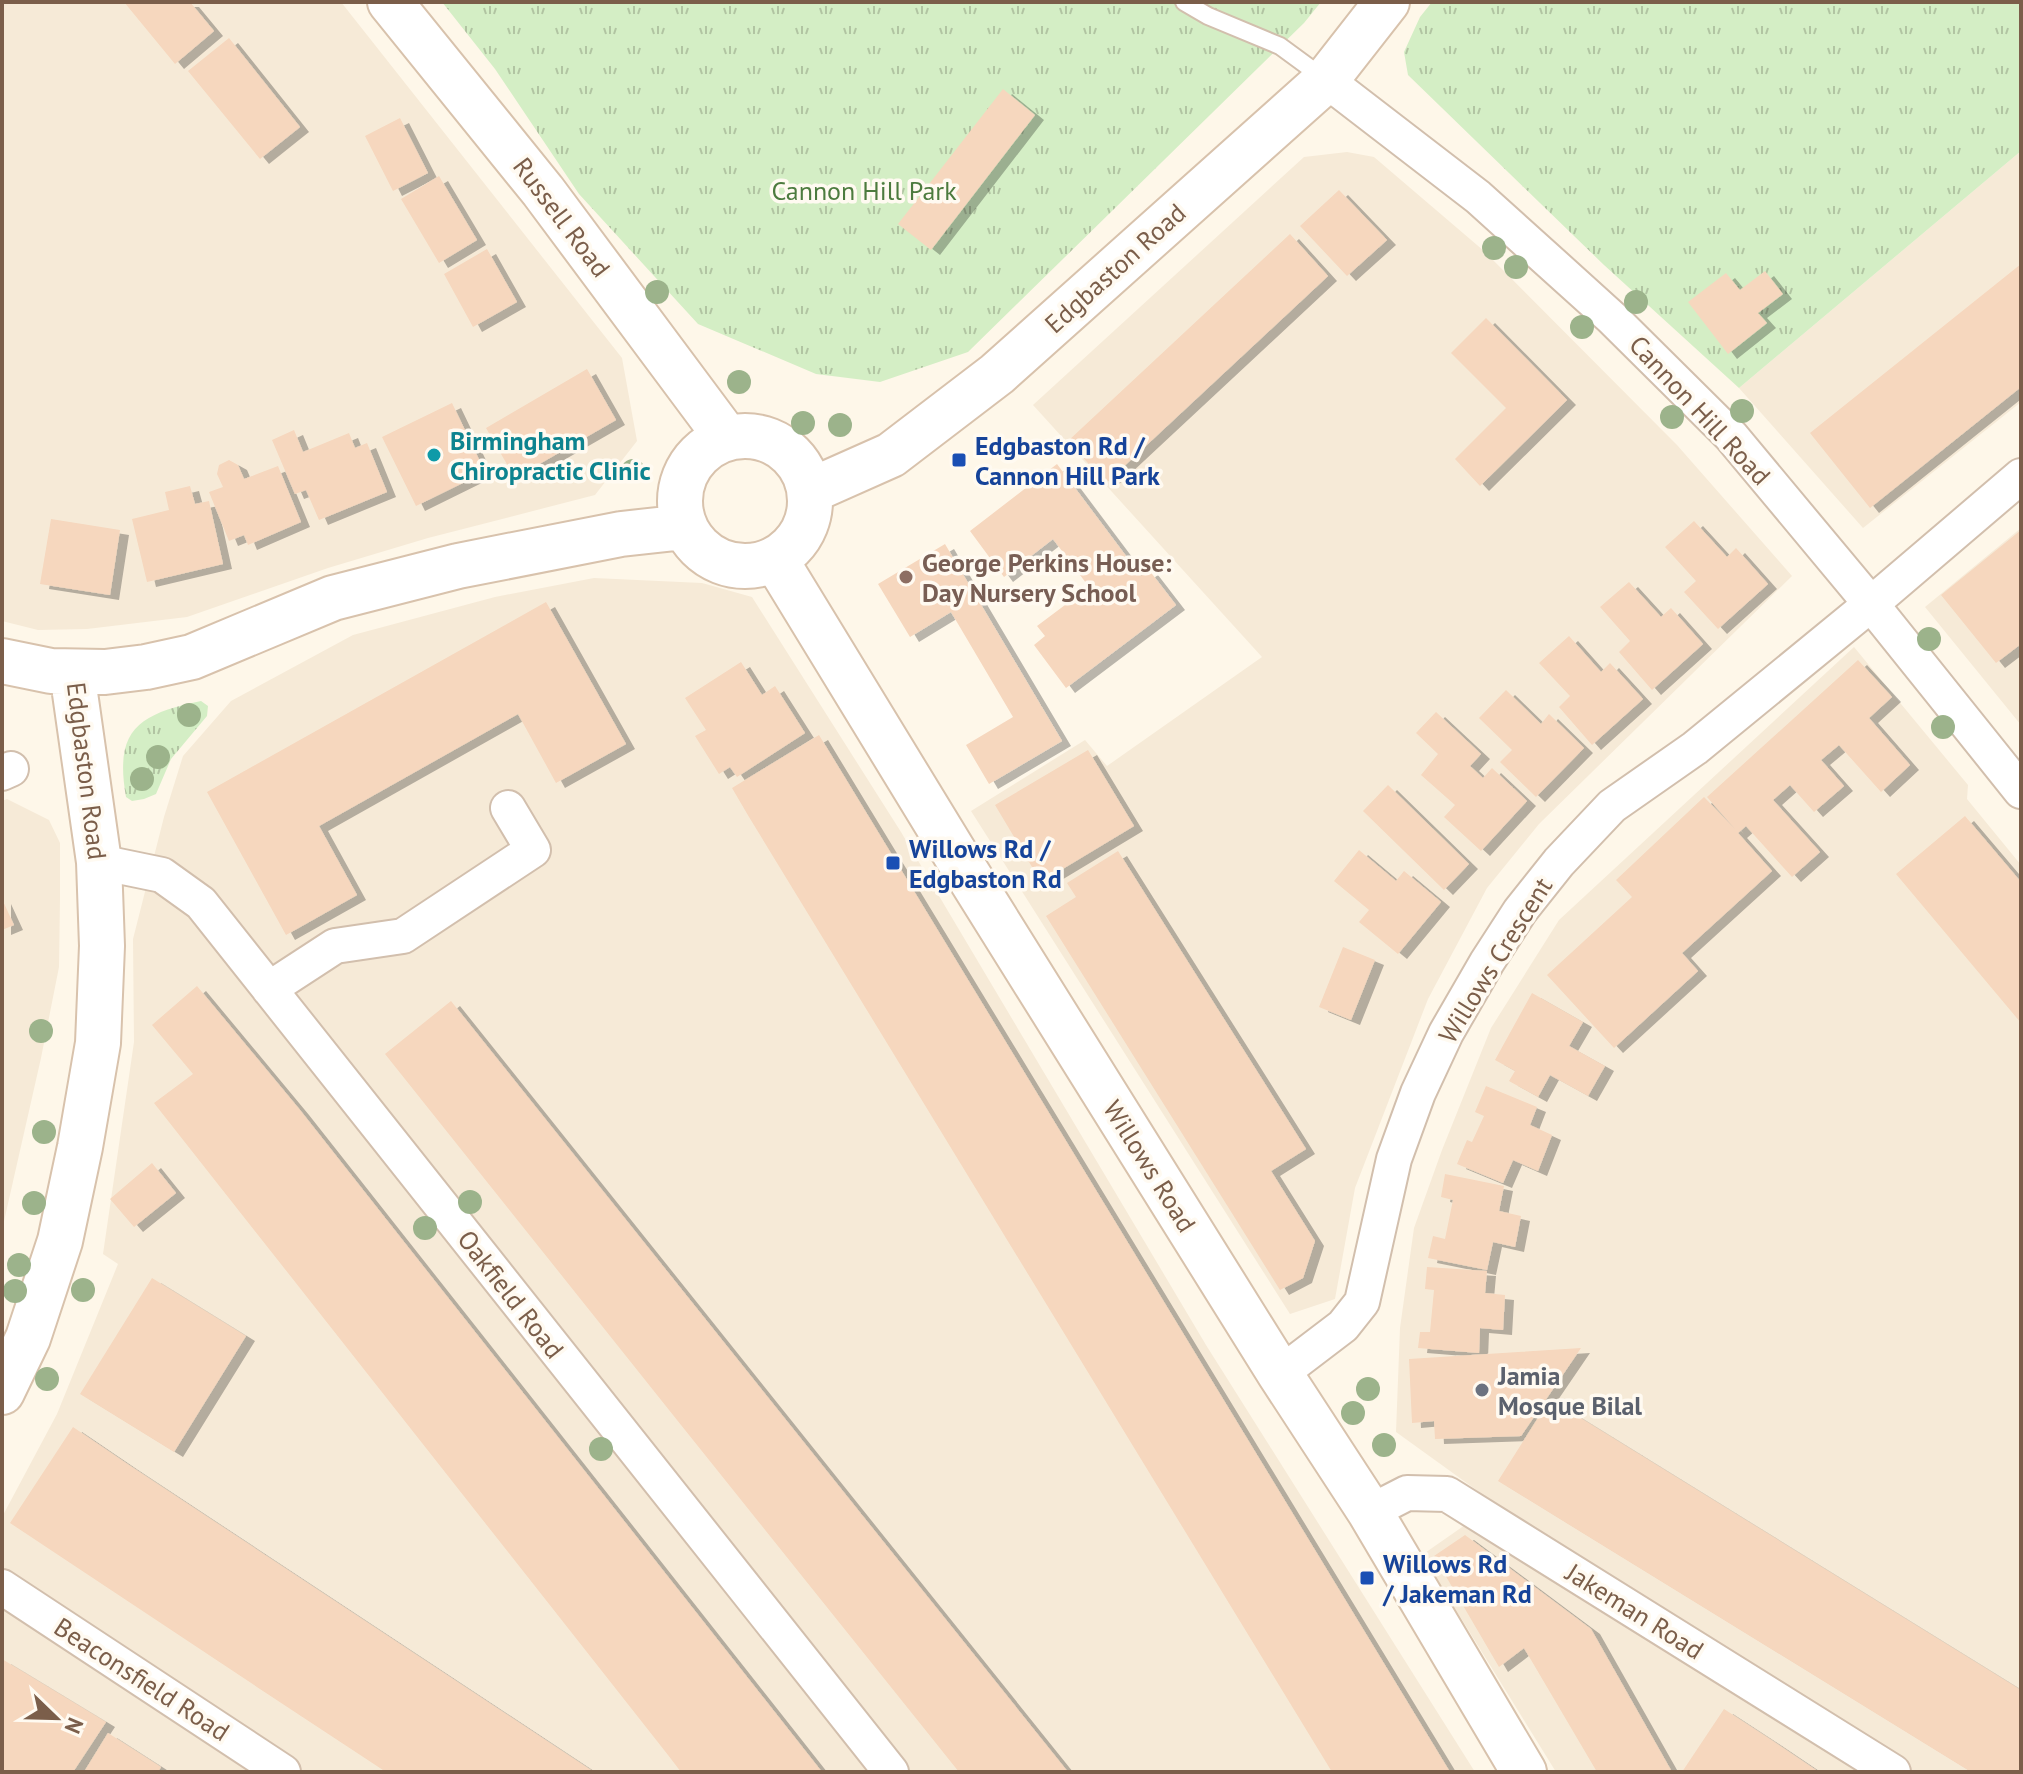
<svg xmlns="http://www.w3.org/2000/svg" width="2023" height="1774" viewBox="0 0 2023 1774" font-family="'PT Sans',sans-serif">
  <defs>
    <pattern id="grass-tufts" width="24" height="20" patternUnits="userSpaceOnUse" patternTransform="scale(2)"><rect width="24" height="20" fill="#d4eec5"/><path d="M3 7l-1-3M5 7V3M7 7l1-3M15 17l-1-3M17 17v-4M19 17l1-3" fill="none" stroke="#b1c4a2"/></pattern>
    <filter id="shadow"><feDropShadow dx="9" dy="5" stdDeviation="0" flood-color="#0004"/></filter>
  </defs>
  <rect width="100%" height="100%" fill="#fef7e9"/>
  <path fill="#f6ead7" d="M2 2H341L622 358 637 441 595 495 428 538 328 568 187 617 87 629 38 630 2 621Z
    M2021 151V402L1863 528 1739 388Z
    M1347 152 1374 157 1484 251 1677 445 1792 576 1539 824 1487 888 1428 999 1355 1188 1335 1299 1290 1314 971 811 1085 740 1107 766 1262 657 1033 405 1304 157Z
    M2021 528V725L1925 607Z
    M594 578 702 583 752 597 901 832 1206 1345 1475 1772H2V1517L57 1414 118 1264 103 1254 134 1042 133 939 164 817 183 756 231 701 353 635 495 597Z
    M1854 647 1968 785 1967 799 2021 865V1772H1556L1422 1555 1465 1525 1482 1494 1396 1432 1400 1328 1414 1228 1442 1150 1491 1028 1559 920Z
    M7 799 49 820 60 843V898L59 967 41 1058 2 1230V801Z"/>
  <path fill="url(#grass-tufts)" d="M442 2H1321L1304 23 968 352 880 382 816 374 698 324 579 194 495 69Z
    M1432 2H2021V151L1739 388 1604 265 1408 75 1404 52 1420 17Z
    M201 701 208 706 207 716 171 759 156 794 144 799 132 801 126 797C114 729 139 714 201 701Z"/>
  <path fill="#f6d7be" filter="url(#shadow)" d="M124 2H190L214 31 175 64Z
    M229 38 300 127 260 159 188 71Z
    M1003 89 1035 115 931 250 898 224Z
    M400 118 428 173 393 191 365 136Z
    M439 176 477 240 439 263 401 199Z
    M1339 190 1387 240 1347 276 1300 226Z
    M1290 234 1328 276 1106 483 1068 441Z
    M487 249 517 302 473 327 444 274Z
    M2021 264V387L1870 508 1810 433Z
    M1765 271 1783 294 1758 313 1767 323 1728 354 1688 302 1726 273 1740 290Z
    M1486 318 1567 400 1480 486 1455 459 1506 408 1451 353Z
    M587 369 616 420 515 478 486 428Z
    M452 403 485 472 416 506 382 437Z
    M294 430 303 452 349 433 355 448 367 443 387 492 319 520 306 490 295 494 272 440Z
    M229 460 238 465 244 479 278 466 301 522 248 545 244 535 229 541 209 492 223 487 217 474 219 465Z
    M1057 464 1141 576 1149 570 1176 605 1066 688 1034 645 1045 636 1037 626 1089 587 1053 539 1004 577 970 531Z
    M190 486 195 504 209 501 223 564 147 582 132 519 169 510 165 492Z
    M51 519 120 530 110 595 40 584Z
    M1694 521 1727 557 1736 548 1768 584 1718 629 1684 592 1696 581 1665 547Z
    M2021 530V644L1996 663 1941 595Z
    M945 544 1062 741 989 784 966 745 1013 717 951 612 910 637 878 584Z
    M1629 582 1661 617 1671 608 1703 644 1652 690 1619 652 1630 641 1600 607Z
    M546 602 626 744 556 783 518 714 319 826 357 895 286 935 207 792Z
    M1569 636 1601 672 1610 663 1643 699 1592 745 1559 707 1570 696 1539 663Z
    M1858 660 1892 697 1869 718 1910 765 1881 792 1839 745 1821 760 1844 786 1814 812 1790 785 1773 800 1820 852 1792 877 1746 826 1738 833 1772 871 1682 953 1698 971 1614 1048 1547 975 1632 897 1616 880 1704 797 1735 829 1707 797Z
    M741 662 762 695 775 686 805 733 737 777 730 767 719 774 695 736 706 730 685 698Z
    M1506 690 1541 724 1549 714 1584 748 1536 797 1500 762 1512 750 1479 718Z
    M1436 712 1481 754 1470 766 1483 778 1492 768 1527 801 1481 851 1444 817 1455 805 1421 775 1438 754 1416 733Z
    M819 735 1080 1164 1450 1772H1332L749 817 732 788Z
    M1088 750 1134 826 1041 882 995 805Z
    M1388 785 1469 864 1444 890 1363 811Z
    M1965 816 2021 882V1023L1896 874Z
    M1359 850 1396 881 1404 871 1441 902 1398 954 1359 922 1369 910 1334 881Z
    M1118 851 1306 1149 1271 1171 1315 1241 1303 1278 1280 1290 1046 916 1076 897 1067 883Z
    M2 899 14 925 2 930Z
    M1343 947 1375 960 1351 1020 1319 1007Z
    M197 986 300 1110 822 1772H681L668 1755 154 1103 193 1074 152 1025Z
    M1532 993 1583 1022 1569 1046 1605 1066 1588 1096 1550 1075 1538 1097 1509 1081 1515 1071 1495 1060Z
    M451 1001 866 1520 1068 1772H959L681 1425 385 1054Z
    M1486 1086 1537 1107 1530 1125 1552 1135 1538 1171 1513 1160 1503 1183 1457 1164 1467 1140 1472 1142 1484 1116 1475 1112Z
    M152 1163 176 1193 134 1227 110 1199Z
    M1445 1174 1504 1186 1499 1211 1521 1216 1515 1247 1493 1242 1487 1270 1428 1258 1433 1236 1445 1239 1453 1200 1441 1197Z
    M1427 1267 1487 1271 1485 1293 1505 1295 1503 1330 1480 1328 1479 1353 1418 1348 1420 1332H1430L1434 1290 1425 1289Z
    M152 1278 246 1336 174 1452 80 1394Z
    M1581 1348 1521 1436 1435 1439 1434 1421 1412 1423 1409 1359Z
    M1550 1399 2021 1690V1772H1971L1498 1481Z
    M73 1427 129 1465 594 1772H386L266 1693 10 1523Z
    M1465 1535 1591 1629 1672 1772H1597L1524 1648 1499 1667 1434 1556Z
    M2 1659 106 1722 73 1772H2Z
    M1724 1709 1773 1741 1819 1772H1682Z
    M108 1733 161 1767 158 1772H84Z"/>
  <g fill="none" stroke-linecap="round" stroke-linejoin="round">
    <defs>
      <path id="lane" d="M1184 2 1208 16 1280 46 1325 79"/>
      <path id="street" d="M1326 80 1478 197 1612 318 1731 436 1871 604 2021 791
        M2 773 11 769
        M99 862 162 875 201 903 891 1772
        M269 989 335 946 403 936 533 850 508 808
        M1280 1374 1343 1326 1362 1302 1394 1159 1418 1093 1446 1033 1487 962 1520 911 1559 862 1612 806 1695 748 1871 604 2021 476
        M1370 1512 1407 1493 1447 1494 1893 1772
        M2 1587 283 1772"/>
      <path id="secondary" d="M390 2 543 191 727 438
        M680 501a65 65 0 1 1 130 0a65 65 0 1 1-130 0Z
        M810 491 891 455 997 374 1326 80 1387 2
        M775 559 957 857 1280 1374 1370 1512 1524 1772
        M2 661 51 671 105 672 146 667 192 657 333 598 458 566 621 534 685 527
        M2 1392 28 1338 60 1241 80 1147 98 1043 102 946 99 862 72 672"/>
    </defs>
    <use href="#lane" stroke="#d2bfad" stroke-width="20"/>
    <use href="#street" stroke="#d2bfad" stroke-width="38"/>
    <use href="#secondary" stroke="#d8c2ac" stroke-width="48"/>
    <use href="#lane" stroke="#fff" stroke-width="16"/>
    <use href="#street" stroke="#fff" stroke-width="34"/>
    <use href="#secondary" stroke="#fff" stroke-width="44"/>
  </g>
  <g fill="#9cb38b">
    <circle cx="1494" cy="248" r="12"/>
    <circle cx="1516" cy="267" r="12"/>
    <circle cx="657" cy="292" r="12"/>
    <circle cx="1636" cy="302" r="12"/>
    <circle cx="1582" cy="327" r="12"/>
    <circle cx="739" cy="382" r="12"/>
    <circle cx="1742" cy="411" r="12"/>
    <circle cx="1672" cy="417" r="12"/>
    <circle cx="803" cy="423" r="12"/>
    <circle cx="840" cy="425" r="12"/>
    <circle cx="633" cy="471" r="12"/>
    <circle cx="1929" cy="639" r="12"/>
    <circle cx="189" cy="715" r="12"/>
    <circle cx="1943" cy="727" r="12"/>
    <circle cx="158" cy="757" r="12"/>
    <circle cx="142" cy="779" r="12"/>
    <circle cx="41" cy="1031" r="12"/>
    <circle cx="44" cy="1132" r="12"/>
    <circle cx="470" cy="1202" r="12"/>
    <circle cx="34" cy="1203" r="12"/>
    <circle cx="425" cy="1228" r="12"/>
    <circle cx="19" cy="1265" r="12"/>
    <circle cx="83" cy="1290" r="12"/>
    <circle cx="15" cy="1291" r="12"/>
    <circle cx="47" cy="1379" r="12"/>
    <circle cx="1368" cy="1389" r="12"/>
    <circle cx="1353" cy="1413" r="12"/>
    <circle cx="1384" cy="1445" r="12"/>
    <circle cx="601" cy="1449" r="12"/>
  </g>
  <circle fill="#0f9aa8" stroke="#fffaf1" stroke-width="3" cx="434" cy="455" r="8"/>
  <g fill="#1a4fb4" stroke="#fffaf1" stroke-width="3">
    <rect x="951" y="452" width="16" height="16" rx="4"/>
    <rect x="885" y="855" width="16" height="16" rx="4"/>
    <rect x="1359" y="1570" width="16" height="16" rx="4"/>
  </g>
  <circle fill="#8d6e63" stroke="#fffaf1" stroke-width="3" cx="906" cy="577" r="8"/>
  <circle fill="#6b7280" stroke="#fffaf1" stroke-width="3" cx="1482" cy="1390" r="8"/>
  <g text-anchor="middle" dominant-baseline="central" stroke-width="7" stroke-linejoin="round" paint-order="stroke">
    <g font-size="26" fill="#4c7b3e" stroke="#fffaf1">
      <text x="864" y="190">Cannon Hill Park</text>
    </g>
    <g font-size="26" fill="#7b5e4a" stroke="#fffaf1">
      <text transform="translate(562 217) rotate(53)">Russell Road</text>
      <text transform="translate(1115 268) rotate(-42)">Edgbaston Road</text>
      <text transform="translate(1700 410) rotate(47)">Cannon Hill Road</text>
      <text transform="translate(87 771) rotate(83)">Edgbaston Road</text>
      <text transform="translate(1495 960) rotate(-58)">Willows Crescent</text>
      <text transform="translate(1150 1166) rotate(58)">Willows Road</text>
      <text transform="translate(511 1294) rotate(52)">Oakfield Road</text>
      <text transform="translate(1635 1611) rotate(32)">Jakeman Road</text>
      <text transform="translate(142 1679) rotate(33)">Beaconsfield Road</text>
    </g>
    <g font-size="26" font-weight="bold" fill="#0d838f" stroke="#fffaf1" text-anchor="start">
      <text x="450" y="440">Birmingham<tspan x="450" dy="30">Chiropractic Clinic</tspan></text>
    </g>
    <g font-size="26" font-weight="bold" fill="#164399" stroke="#fffaf1" text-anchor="start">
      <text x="975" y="445">Edgbaston Rd /<tspan x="975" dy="30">Cannon Hill Park</tspan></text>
      <text x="909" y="848">Willows Rd /<tspan x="909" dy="30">Edgbaston Rd</tspan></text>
      <text x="1383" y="1563">Willows Rd<tspan x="1383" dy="30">/ Jakeman Rd</tspan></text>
    </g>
    <g font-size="26" font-weight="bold" fill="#785e54" stroke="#fffaf1" text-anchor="start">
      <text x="922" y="562">George Perkins House:<tspan x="922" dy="30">Day Nursery School</tspan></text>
    </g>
    <g font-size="26" font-weight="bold" fill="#5b616d" stroke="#fffaf1" text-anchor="start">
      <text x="1498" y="1375">Jamia<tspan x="1498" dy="30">Mosque Bilal</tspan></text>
    </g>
  </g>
  <rect width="2023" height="1774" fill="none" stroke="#7b5e4a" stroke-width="8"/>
  <g transform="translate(56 1718) rotate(113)" stroke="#fffaf1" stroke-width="6" paint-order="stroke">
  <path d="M0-6L14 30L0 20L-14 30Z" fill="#7b5e4a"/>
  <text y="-12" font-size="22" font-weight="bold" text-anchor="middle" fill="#7b5e4a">N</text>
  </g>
</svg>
